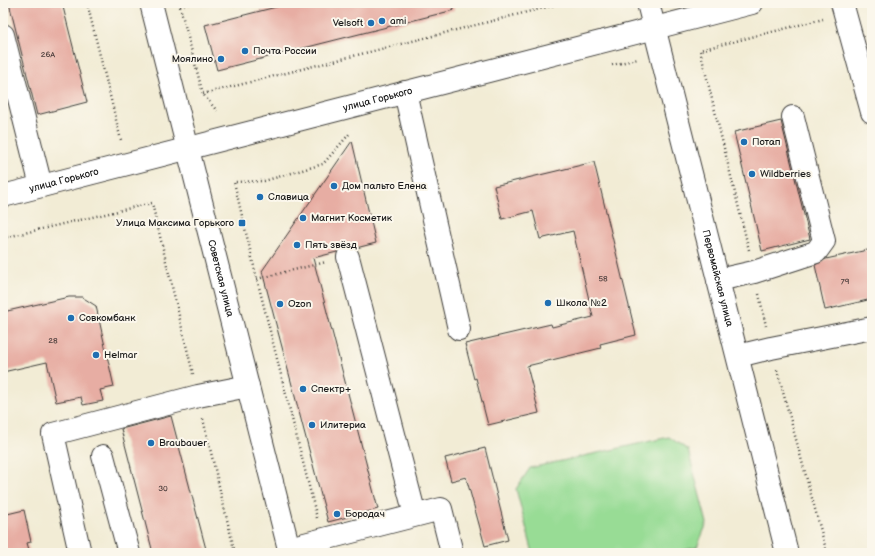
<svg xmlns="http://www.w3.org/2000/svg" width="875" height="556" viewBox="0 0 875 556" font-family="'Balsamiq Sans',sans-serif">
  <rect width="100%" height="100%" fill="#fbf7ec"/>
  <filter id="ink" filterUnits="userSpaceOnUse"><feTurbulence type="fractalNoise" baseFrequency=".025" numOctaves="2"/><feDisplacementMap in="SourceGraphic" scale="8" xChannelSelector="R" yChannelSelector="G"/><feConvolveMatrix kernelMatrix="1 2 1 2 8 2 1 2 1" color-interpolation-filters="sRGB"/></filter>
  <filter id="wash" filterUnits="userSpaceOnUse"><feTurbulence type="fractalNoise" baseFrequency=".012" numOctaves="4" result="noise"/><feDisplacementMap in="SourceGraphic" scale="16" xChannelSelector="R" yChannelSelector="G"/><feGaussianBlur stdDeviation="0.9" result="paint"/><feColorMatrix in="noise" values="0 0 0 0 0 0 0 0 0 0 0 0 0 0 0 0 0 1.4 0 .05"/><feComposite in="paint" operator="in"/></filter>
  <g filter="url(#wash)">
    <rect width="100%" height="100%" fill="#f2ecd5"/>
    <path fill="#98dc95" stroke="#5a7c58" d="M669 437 688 450 707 523 697 547 672 553H533L516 489 530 468Z"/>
    <g id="blocks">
      <path fill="#e7ada3" d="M9 3H62L87 102 37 115Z
        M292 3H453L454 10 217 70 205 25Z
        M781 121 810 239 762 251 734 132Z
        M352 141 376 243 356 248 351 245H345L340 248 337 252 313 258 378 509 328 522 262 271Z
        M594 162 636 335 600 344 601 348 527 366 539 413 488 425 476 378 474 379 465 344 551 324 552 327 593 317 573 231 540 239 533 211 502 219 494 186Z
        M872 249V299L825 310 815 265 826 259Z
        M69 297H82L96 306 114 387 100 390 103 401 83 405 81 397 56 402 47 362 3 372V312Z
        M171 416 207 553H153L121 429Z
        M485 448 508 540 485 546 466 477 451 481 445 458Z
        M24 510 31 542 27 543 30 553H3V515Z"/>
    </g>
  </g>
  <g filter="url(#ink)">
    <use href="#blocks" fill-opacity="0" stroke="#3c3b38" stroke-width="1"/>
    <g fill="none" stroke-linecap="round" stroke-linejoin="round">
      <defs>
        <g id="minor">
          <path d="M842 3 872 112"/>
          <path d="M3 35 41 186"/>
          <path d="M405 92 459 329"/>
          <path id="s1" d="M3 196 752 3"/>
          <path d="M348 257 415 515"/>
          <path d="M718 280 754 272 816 252 824 241 793 117"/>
          <path d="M738 356 771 348 872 328"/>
          <path d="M103 456 129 553"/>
          <path d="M289 548 441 509 452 553"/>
          <path d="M80 553 53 434 198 396 248 386"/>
        </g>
        <g id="major">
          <path id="s2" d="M151 3 290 553"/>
          <path id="s3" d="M648 3 787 553"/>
        </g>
      </defs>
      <use href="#minor" stroke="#3c3b38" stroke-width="24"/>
      <use href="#major" stroke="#3c3b38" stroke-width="24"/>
      <path stroke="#3c3b38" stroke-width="2.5" stroke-dasharray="1 3" stroke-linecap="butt" d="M87 3 121 140H119
        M179 3 203 94 217 111
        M180 6 192 3
        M612 65 638 59
        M203 94 563 3
        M3 238 152 203 193 374
        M749 250 700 50 823 19
        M257 279 326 262
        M759 294 766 326
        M777 370 827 553
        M203 419 235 553
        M317 518 257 279 234 182 264 181 323 164 351 132"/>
      <use href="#minor" stroke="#fff" stroke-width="22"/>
      <use href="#major" stroke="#fff" stroke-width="22"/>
    </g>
  </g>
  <g fill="#1f6fb2" stroke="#fbf7ec" stroke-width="1.5">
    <circle cx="382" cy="21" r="4"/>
    <circle cx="371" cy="23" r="4"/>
    <circle cx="245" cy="51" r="4"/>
    <circle cx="221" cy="59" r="4"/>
    <circle cx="744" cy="142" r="4"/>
    <circle cx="752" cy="174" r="4"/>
    <circle cx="334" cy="186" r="4"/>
    <circle cx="260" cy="197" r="4"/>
    <circle cx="303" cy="218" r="4"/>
    <rect x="238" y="219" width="8" height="8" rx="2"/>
    <circle cx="297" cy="245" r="4"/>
    <circle cx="548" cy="303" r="4"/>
    <circle cx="280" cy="304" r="4"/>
    <circle cx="71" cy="318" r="4"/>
    <circle cx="96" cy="355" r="4"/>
    <circle cx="303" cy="389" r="4"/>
    <circle cx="312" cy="425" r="4"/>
    <circle cx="151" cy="443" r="4"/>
    <circle cx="337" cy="514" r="4"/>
  </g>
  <g text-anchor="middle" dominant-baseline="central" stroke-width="4" stroke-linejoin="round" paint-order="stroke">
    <g font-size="8" fill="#4f403e">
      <text x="48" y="54">26А</text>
      <text x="603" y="278">58</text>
      <text x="845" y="281">79</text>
      <text x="53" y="340">28</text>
      <text x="163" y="488">30</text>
    </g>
    <g font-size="10" fill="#1c1c1c" stroke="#fbf7ec" text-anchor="start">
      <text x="390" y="21">ami</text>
      <text x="363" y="23" text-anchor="end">Velsoft</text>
      <text x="253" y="51">Почта России</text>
      <text x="213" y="59" text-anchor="end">Моялино</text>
      <text x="752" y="142">Потап</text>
      <text x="760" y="174">Wildberries</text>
      <text x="342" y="186">Дом пальто Елена</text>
      <text x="268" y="197">Славица</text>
      <text x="311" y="218">Магнит Косметик</text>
      <text x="234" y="223" text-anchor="end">Улица Максима Горького</text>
      <text x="305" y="245">Пять звёзд</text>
      <text x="556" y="303">Школа №2</text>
      <text x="288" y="304">Ozon</text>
      <text x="79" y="318">Совкомбанк</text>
      <text x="104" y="355">Helmar</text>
      <text x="311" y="389">Спектр+</text>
      <text x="320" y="425">Илитериа</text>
      <text x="159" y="443">Braubauer</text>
      <text x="345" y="514">Бородач</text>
    </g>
    <g font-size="10" fill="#1c1c1c" stroke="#fbf7ec">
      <text stroke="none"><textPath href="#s1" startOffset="387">улица Горького</textPath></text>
      <text stroke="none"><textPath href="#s1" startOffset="63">улица Горького</textPath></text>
      <text stroke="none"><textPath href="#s2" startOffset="284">Советская улица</textPath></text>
      <text stroke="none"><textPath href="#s3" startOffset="284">Первомайская улица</textPath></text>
    </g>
  </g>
  <rect width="875" height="556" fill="none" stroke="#fbf7ec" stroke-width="16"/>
</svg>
